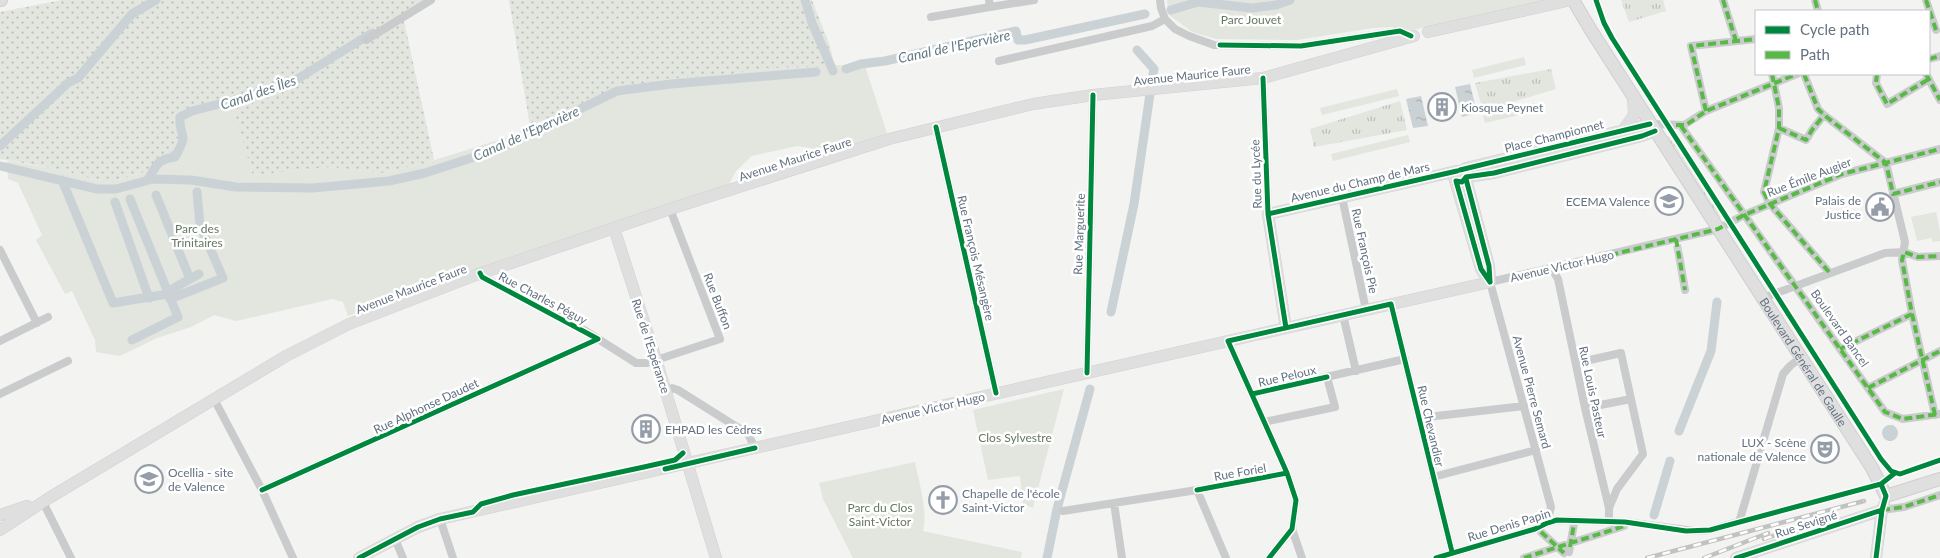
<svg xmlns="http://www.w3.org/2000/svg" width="1940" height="558" viewBox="0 0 1940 558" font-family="Lato,sans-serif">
  <defs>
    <pattern id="grass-tufts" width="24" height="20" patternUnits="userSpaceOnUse" patternTransform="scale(1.25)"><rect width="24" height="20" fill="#e2e6df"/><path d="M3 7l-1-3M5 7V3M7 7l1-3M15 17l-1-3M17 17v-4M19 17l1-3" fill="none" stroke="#bbbfba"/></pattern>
    <pattern id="garden-dots" width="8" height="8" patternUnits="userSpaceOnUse" patternTransform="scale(1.25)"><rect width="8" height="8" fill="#e2e6df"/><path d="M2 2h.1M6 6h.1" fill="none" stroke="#bbbfba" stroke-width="1.8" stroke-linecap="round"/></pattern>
    <pattern id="water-ripples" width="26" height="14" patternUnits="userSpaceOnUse" patternTransform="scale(1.25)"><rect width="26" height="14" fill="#cbd2d6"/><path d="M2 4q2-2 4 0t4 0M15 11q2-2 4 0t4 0" fill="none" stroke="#a8afb3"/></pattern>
  </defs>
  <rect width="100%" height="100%" fill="#f3f3f1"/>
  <path fill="url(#grass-tufts)" d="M1621 0H1663L1666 11 1629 22Z
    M1551 69 1556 89 1483 111 1475 83Z
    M1400 101 1407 130 1314 147 1310 129Z
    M1669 136 1721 217 1719 218 1667 137Z"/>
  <path fill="#e2e6df" d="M1167 0H1544L1409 31 1391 27 1373 28 1297 40 1216 39 1192 32 1168 14Z
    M1524 57 1526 65 1474 78 1472 70Z
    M834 65 865 66 887 133 841 149H817L797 146 752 156 736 171 728 186 467 272 369 311 367 309 348 316 343 302 332 299 236 321 214 315 191 327 157 338 120 356 96 352 95 340 72 291 65 294 36 240 42 235 18 183 8 179 7 161 58 169 108 183 147 171 181 143 176 118 231 98 253 175 331 167 381 173 422 164 508 137 598 97 616 87 686 77H715L766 68 822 67Z
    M1397 89 1399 96 1322 115 1320 108Z
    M1535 103 1537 111 1485 123 1483 116Z
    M1408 135 1410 142 1333 161 1331 154Z
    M1936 212 1940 231V241L1933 242 1931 238 1917 241 1911 217Z
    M1064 389 1033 508 1023 504 1020 476 988 480 973 410Z
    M915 462C919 482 928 512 923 531L1022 552 1021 558H853L823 499 819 483Z"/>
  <path fill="url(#garden-dots)" d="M62 0H430L404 21 434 160 422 164 381 173 331 167 253 175 230 99 176 118 181 143 172 156 162 157 147 171 108 183 58 169 0 159V12Z
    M509 0H812L830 46 834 65 823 67 766 68 715 77H686L616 87 598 97 530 126Z"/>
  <path fill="url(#water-ripples)" d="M1470 84 1477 113 1462 117 1455 87Z
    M1421 96 1428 126 1413 128 1406 99Z
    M1882 433a8 8 0 1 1 16 0a8 8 0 1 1-16 0Z"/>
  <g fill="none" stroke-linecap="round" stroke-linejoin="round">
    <path stroke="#cbd2d6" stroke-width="9" d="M805 0 812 23 833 71
      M1171 10 1198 2 1252 8 1276 5 1290 0
      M1137 50 1154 69 1151 85
      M846 69 861 64 885 61 1016 31 1018 40H1025L1145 14
      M0 146 68 83 78 78 132 14 156 0
      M0 166 97 189H116L153 179 191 180 236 187 313 188 389 181 425 173 496 150 617 91 671 84 816 72
      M62 180 113 303 168 294
      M148 180C156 166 157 159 175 157 178 151 183 144 183 138 182 130 179 127 180 117L192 111 235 100 294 81 372 33
      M156 195 190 279 167 292
      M130 199 178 317 132 340
      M115 202 149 298
      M190 279 199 274
      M170 299 223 278 200 225 197 192
      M1111 312 1134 204 1150 94
      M1679 431 1711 351 1717 302
      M1654 515 1670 461
      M1047 558 1057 509 1090 389"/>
    <path stroke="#cfd2d5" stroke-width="8" stroke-dasharray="8 4" stroke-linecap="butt" d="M1677 245 1679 255"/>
    <defs>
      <path id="secondary" d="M1428 32 1571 0
        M1624 129 1634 115 1633 97
        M1463 170 1466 168 1650 124
        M1466 177 1494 173 1642 136 1655 131
        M1466 179 1489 266 1490 282
        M1456 181 1462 182 1465 180 1467 175 1464 171H1457L1454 177 1481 269 1490 282
        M614 228 656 359 716 558
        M1286 328 1268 214 1457 171
        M0 515 27 506 32 509
        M0 530 49 498 286 356 349 324 476 275 670 209 889 139 1033 104 1093 95 1263 78 1414 36
        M359 558 418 527 440 519 1490 282
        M1736 558 1882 510
        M1876 558 1882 510 1884 505"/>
      <g id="primary">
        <path d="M0 0H1"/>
        <path id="s1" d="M1573 0 1592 32 1872 468 1886 496 1940 479"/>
      </g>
    </defs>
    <use href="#secondary" stroke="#d0d1d0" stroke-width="12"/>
    <use href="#primary" stroke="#cfcfcf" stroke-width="14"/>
    <path stroke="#cacbcc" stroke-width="8" d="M989 0 990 7 1034 0
      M1160 0 1161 8 1165 19 1175 29 1189 36 1214 45 1301 46 1400 31 1411 36
      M1723 0 1736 41
      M1815 0 1818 11
      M1926 0 1936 30
      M931 17 990 7
      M366 40 431 0
      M1929 59 1940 56
      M999 61 1152 26 1165 19
      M1772 74 1779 108V128L1764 192 1770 204 1829 272
      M1804 74 1818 109 1824 115 1886 163 1905 242 1902 260 1912 314 1935 415
      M1877 74 1876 83 1887 104 1929 79
      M1926 74 1940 100
      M1263 78 1268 214
      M1706 111 1691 46 1756 39
      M1650 124 1684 125 1706 111 1797 74
      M1681 126 1885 412 1903 419 1940 414
      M936 127 996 393
      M1779 128 1806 140 1812 130 1824 115
      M1893 194 1940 182
      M1342 197 1366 310
      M0 250 37 323
      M1679 255 1685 290
      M1552 269 1558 279 1585 408 1609 508V521
      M480 273 482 277 584 330 636 363H647L720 339 670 209
      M1763 298 1885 253 1904 252 1918 257 1940 256
      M1391 304 1452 552
      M1343 315 1356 371
      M0 341 48 317
      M1228 341 1287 473 1296 500 1292 529 1269 558
      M1840 349 1912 314
      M1576 363 1621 353 1643 454 1617 489 1609 508
      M1087 373 1093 95
      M1868 388 1940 351
      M666 391 672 388 678 390 748 434 755 448
      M0 394 68 361
      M1252 394 1405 359
      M214 399 262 490 293 558
      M1585 408 1631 399
      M1419 418 1524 406
      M1264 422 1335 407 1327 377
      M1433 477 1536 450
      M262 490 598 339
      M1197 490 1226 558
      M43 502 71 558
      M1114 503 1122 558
      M1882 510 1904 507 1940 495
      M1063 511 1197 490 1287 473
      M440 519 453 558
      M1547 523 1551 507 1490 282 1718 229 1744 215 1842 174 1940 149
      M1292 529 1302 558
      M1541 532 1564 553
      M395 539 403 558
      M1569 552 1574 524
      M1436 558 1535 529 1547 523 1557 520 1625 522 1695 531 1710 530 1738 522 1740 519 1783 374 1790 366 1801 357
      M1524 558C1557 547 1591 537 1624 526"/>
    <use href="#secondary" stroke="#dfdfe0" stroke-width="11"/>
    <use href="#primary" stroke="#dfdfe0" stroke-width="12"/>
    <defs>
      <path id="rail" d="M1764 539 1820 519
        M1647 558 1864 501
        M1704 558 1768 533"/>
    </defs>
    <use href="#rail" stroke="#c1c2c2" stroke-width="4.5"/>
    <use href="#rail" stroke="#fff" stroke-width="2.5" stroke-dasharray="8" stroke-linecap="butt"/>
    <path stroke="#58b947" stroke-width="4" stroke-dasharray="8 4" stroke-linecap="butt" d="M1723 0 1736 41
      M1815 0 1818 11
      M1926 0 1936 30
      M1929 59 1940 56
      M1772 74 1779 108V128L1764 192 1770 204 1829 272
      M1804 74 1818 109 1824 115 1886 163 1893 194 1940 182
      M1877 74 1876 83 1887 104 1929 79
      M1926 74 1940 100
      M1706 111 1691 46 1756 39
      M1676 125H1686L1706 111 1797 74
      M1681 126 1885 412 1903 419 1940 414
      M1779 128 1806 140 1812 130 1824 115
      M1676 239 1685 290
      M1552 269 1718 229 1744 215 1842 174 1940 149
      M1840 349 1912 314
      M1868 388 1940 351
      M1935 415 1912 314 1902 260 1904 252 1918 257 1940 256
      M1882 510 1904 507 1940 495
      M1541 532 1564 553
      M1570 547 1574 524
      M1524 558C1557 547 1591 537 1624 526"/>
    <defs>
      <path id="cycleway" d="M1596 0 1604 23 1612 38 1881 459 1891 471 1900 474 1940 460
        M1220 45 1301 46 1400 31 1411 36
        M1263 78 1268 214 1286 328
        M936 127 996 393
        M1460 170 1650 124
        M1466 179 1489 266 1490 282
        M1268 214 1457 171
        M480 273 482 277 598 339
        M1490 282 1481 269 1456 181 1462 182 1466 177 1494 173 1642 136 1655 131
        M1087 373 1093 95
        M1252 394 1327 377
        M665 469 755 448
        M262 490 598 339
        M1197 490 1287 473
        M359 558 418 527 440 519 473 512 481 504 513 495 644 467 675 460 683 453
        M1269 558 1292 529 1296 500 1287 473 1228 341 1391 304 1452 552
        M1436 558 1535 529 1547 523 1557 520 1625 522 1686 531 1710 530 1881 484 1895 473
        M1736 558 1882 510
        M1876 558 1882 510 1886 496 1881 484"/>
    </defs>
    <use href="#cycleway" stroke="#fff" stroke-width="8"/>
    <use href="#cycleway" stroke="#00873e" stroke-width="5"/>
  </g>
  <defs>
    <symbol id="building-ring" viewBox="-11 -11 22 22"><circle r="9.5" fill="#fff" stroke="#959ea8" stroke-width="1.5"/><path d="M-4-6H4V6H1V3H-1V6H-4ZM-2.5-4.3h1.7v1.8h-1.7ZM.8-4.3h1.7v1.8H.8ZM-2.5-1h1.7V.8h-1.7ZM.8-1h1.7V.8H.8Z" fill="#959ea8"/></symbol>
    <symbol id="university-ring" viewBox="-11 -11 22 22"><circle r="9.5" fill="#fff" stroke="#959ea8" stroke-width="1.5"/><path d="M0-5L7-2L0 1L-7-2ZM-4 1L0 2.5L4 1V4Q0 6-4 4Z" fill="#959ea8"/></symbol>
    <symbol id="civic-ring" viewBox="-11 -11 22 22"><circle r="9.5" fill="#fff" stroke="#959ea8" stroke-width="1.5"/><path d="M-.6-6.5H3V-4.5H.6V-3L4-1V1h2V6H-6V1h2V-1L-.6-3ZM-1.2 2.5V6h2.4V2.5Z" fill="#959ea8"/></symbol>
    <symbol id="theatre-ring" viewBox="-11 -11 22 22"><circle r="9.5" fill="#fff" stroke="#959ea8" stroke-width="1.5"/><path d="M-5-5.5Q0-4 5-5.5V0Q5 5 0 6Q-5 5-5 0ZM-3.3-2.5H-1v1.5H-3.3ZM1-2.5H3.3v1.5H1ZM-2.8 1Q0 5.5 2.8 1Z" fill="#959ea8"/></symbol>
    <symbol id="church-ring" viewBox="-11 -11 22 22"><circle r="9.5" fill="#fff" stroke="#959ea8" stroke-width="1.5"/><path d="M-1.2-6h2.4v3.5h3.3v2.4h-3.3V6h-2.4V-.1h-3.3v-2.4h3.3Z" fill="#959ea8"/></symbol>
  </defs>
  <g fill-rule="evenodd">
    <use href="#building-ring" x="1426" y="91" width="32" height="32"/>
    <use href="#university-ring" x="1653" y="185" width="32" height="32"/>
    <use href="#civic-ring" x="1864" y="191" width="32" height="32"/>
    <use href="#building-ring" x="630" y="413" width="32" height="32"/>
    <use href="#theatre-ring" x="1809" y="433" width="32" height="32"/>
    <use href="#university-ring" x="133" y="463" width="32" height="32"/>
    <use href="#church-ring" x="927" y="484" width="32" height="32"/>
  </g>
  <g text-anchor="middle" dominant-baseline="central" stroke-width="5" stroke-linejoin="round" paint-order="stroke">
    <g font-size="12" fill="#657862" stroke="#fff">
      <text x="1251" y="19">Parc Jouvet</text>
      <text x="197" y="228">Parc des<tspan x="197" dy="14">Trinitaires</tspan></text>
      <text x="1015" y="437">Clos Sylvestre</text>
      <text x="880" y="507">Parc du Clos<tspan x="880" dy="14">Saint-Victor</tspan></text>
    </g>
    <g font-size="12" fill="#637180" stroke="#fff">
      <text transform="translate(1192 75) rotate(-6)">Avenue Maurice Faure</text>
      <text transform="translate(1554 136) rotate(-14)">Place Championnet</text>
      <text transform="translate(795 159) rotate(-18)">Avenue Maurice Faure</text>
      <text transform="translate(1256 174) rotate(-92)">Rue du Lycée</text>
      <text transform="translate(1809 177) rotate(-21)">Rue Émile Augier</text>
      <text transform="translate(1360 182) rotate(-13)">Avenue du Champ de Mars</text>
      <text transform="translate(1079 234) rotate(-88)">Rue Marguerite</text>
      <text transform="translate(1365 251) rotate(78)">Rue François Pie</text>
      <text transform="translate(976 258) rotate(77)">Rue François Mésangère</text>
      <text transform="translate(1562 266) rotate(-13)">Avenue Victor Hugo</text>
      <text transform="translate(411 289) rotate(-21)">Avenue Maurice Faure</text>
      <text transform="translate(543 298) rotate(28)">Rue Charles Péguy</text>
      <text transform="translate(718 301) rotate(69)">Rue Buffon</text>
      <text transform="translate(1840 328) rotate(55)">Boulevard Bancel</text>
      <text transform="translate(651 346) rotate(72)">Rue de l'Espérance</text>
      <text stroke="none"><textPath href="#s1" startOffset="429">Boulevard Général de Gaulle</textPath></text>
      <text transform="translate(1287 376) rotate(-13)">Rue Peloux</text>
      <text transform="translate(1532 392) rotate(75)">Avenue Pierre Semard</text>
      <text transform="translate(1593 392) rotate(78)">Rue Louis Pasteur</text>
      <text transform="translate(426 406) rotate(-25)">Rue Alphonse Daudet</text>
      <text transform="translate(933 408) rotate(-13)">Avenue Victor Hugo</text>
      <text transform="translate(1431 426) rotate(77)">Rue Chevandier</text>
      <text transform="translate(1240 472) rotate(-10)">Rue Foriel</text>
      <text transform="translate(1806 524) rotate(-18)">Rue Sevigné</text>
      <text transform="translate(1509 525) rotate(-17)">Rue Denis Papin</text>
    </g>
    <g font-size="12" fill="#637180" stroke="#fff" text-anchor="start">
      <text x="1461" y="107">Kiosque Peynet</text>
      <text x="1861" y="200" text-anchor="end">Palais de<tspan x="1861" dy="14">Justice</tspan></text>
      <text x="1650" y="201" text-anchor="end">ECEMA Valence</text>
      <text x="665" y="429">EHPAD les Cèdres</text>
      <text x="1806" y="442" text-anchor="end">LUX - Scène<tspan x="1806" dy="14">nationale de Valence</tspan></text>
      <text x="168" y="472">Ocellia - site<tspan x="168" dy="14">de Valence</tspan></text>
      <text x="962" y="493">Chapelle de l'école<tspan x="962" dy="14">Saint-Victor</tspan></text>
    </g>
    <g font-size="14" font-style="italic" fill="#637a85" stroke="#fff">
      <text transform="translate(954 46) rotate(-12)">Canal de l'Epervière</text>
      <text transform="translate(258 92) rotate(-19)">Canal des Îles</text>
      <text transform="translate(526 133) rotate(-24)">Canal de l'Epervière</text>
    </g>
  </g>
  <rect x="1755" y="10" width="175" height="65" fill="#ffffff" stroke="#c1c6cc"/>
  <rect x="1765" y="26" width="25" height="8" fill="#00873e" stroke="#c1c6cc"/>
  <text x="1800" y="35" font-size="15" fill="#637180">Cycle path</text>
  <rect x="1765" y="51" width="25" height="8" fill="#58b947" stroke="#c1c6cc"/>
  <text x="1800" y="60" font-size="15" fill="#637180">Path</text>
</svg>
